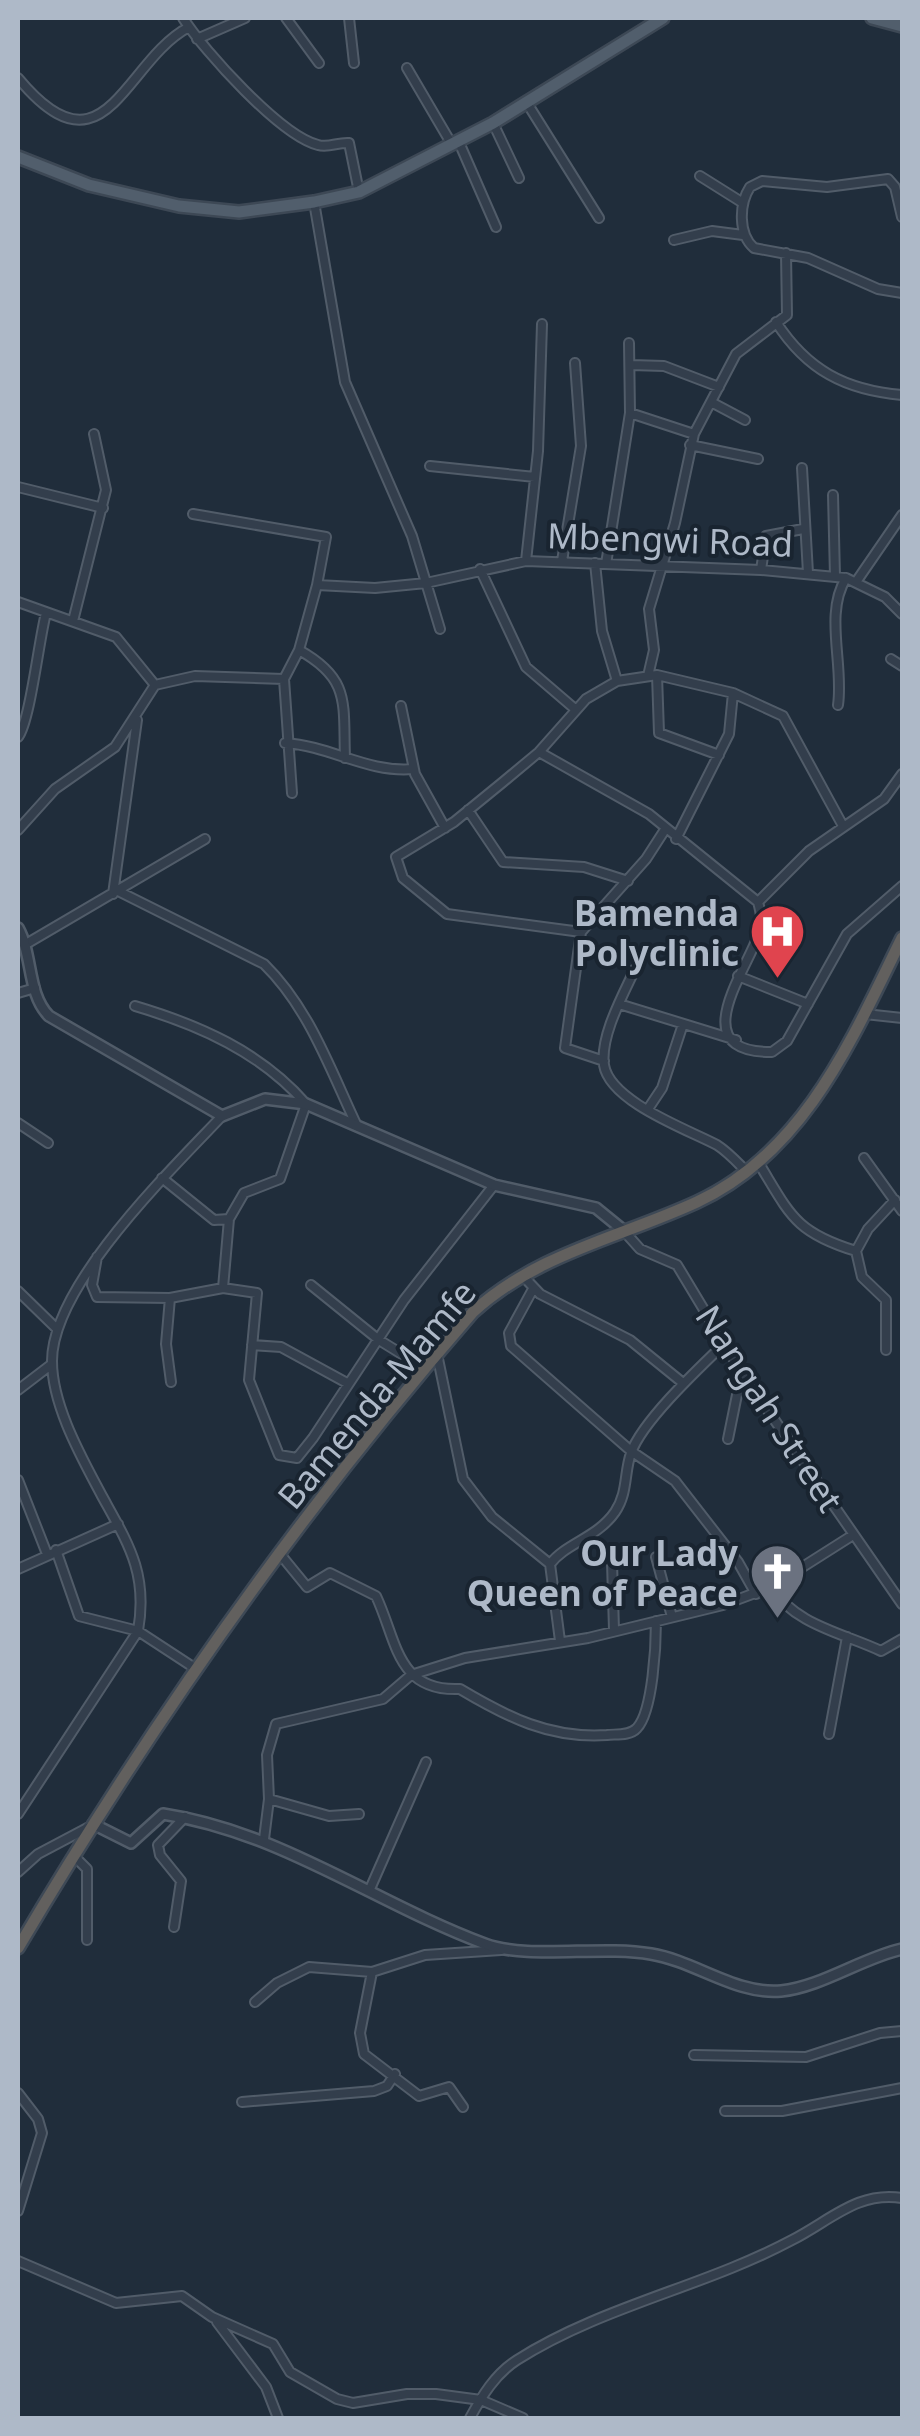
<svg xmlns="http://www.w3.org/2000/svg" width="920" height="2436" viewBox="0 0 920 2436" font-family="'Noto Sans',sans-serif">
  <rect width="100%" height="100%" fill="#202d3b"/>
  <g fill="none" stroke-linecap="round" stroke-linejoin="round">
    <defs>
      <path id="minor" d="M183 18C204 51 281 136 318 145 329 148 338 142 349 143L359 192
        M286 18 319 63
        M349 18 354 63
        M197 39 245 18
        M407 68 451 143
        M18 78C105 183 124 61 189 27
        M527 103 599 218
        M493 123 519 178
        M458 140 496 227
        M700 176 743 203
        M314 202 345 382 412 536 440 629
        M902 217 895 187 888 179 827 187 762 181 750 187C739 204 738 234 754 248L808 258 878 289 902 293
        M674 240 712 231 743 235
        M776 322C807 370 845 390 902 395
        M631 365 664 366 719 387
        M711 402 745 420
        M630 413 694 434
        M690 445 758 459
        M430 466 535 477
        M802 468 808 573
        M18 487 103 508
        M833 495 835 576
        M193 514 326 537 317 585
        M526 561 538 451 542 324
        M562 561 581 446 575 363
        M595 563 602 631 617 681
        M606 564 630 413 629 343
        M480 569 526 667 575 709
        M761 570 766 536 803 529
        M856 582 902 515
        M18 602 116 637 155 685
        M73 621 106 490 94 434
        M299 650C351 679 343 703 345 758
        M891 659 902 666
        M657 675 733 693 783 716 843 826
        M648 676 654 650 649 609 675 523 694 434 736 354 787 315 786 253
        M284 679 292 793
        M838 705C844 664 824 614 846 578
        M401 706 415 774 445 828
        M18 737C30 722 39 639 46 613
        M285 743C331 746 367 773 413 769
        M539 752 649 814 758 902C761 913 763 923 759 933 748 969 682 1053 772 1052L787 1041 847 934 902 886
        M468 810 503 862 584 867 628 881
        M18 830 55 789 115 747 155 685 195 676 284 679 299 650 317 585 375 588 426 583 526 561 761 570 846 578 885 597 902 614
        M676 839 729 734 733 693
        M118 891 264 964C309 1008 330 1069 357 1126
        M113 894 137 720
        M758 902 809 851 884 799 902 774
        M581 932 447 914 403 878 396 857 454 822 503 782 539 752 586 699 617 681 657 675 659 733 719 755
        M26 944 205 839
        M635 969C623 995 600 1036 604 1065 610 1102 689 1130 717 1145 728 1152 737 1162 746 1171
        M738 976 808 1004
        M18 993 35 988
        M619 1004 736 1040
        M135 1006C199 1025 261 1052 306 1104L280 1179 244 1193 229 1219 214 1220 162 1178
        M865 1014 902 1018
        M604 1061 565 1048 581 932 646 859 666 828
        M648 1109 662 1088 683 1024
        M18 1123 48 1143
        M864 1158 902 1211
        M758 1162C790 1214 794 1232 856 1251
        M623 1230 640 1249 677 1265 742 1373 902 1604
        M97 1257 92 1285 97 1297 170 1298 223 1288 257 1293 249 1380 279 1455 297 1458 313 1438 404 1300 494 1185
        M522 1275 540 1294 630 1340 683 1383
        M311 1285 379 1340 426 1369
        M223 1288 229 1219
        M533 1289 509 1333 511 1346 631 1451 675 1481 738 1562 756 1594
        M18 1291 56 1328
        M170 1298 166 1344 171 1382
        M252 1345 281 1347 347 1383
        M886 1350V1300L862 1277 856 1251 868 1229 895 1200
        M437 1354 463 1479 492 1517 550 1564 560 1641
        M18 1390 52 1364
        M728 1439 741 1375
        M18 1480 47 1554
        M280 1554 307 1587 330 1573 376 1596C397 1640 396 1692 460 1689 507 1717 550 1739 607 1735 616 1734 630 1736 637 1728 653 1711 656 1644 656 1621
        M656 1557 672 1617
        M612 1562 614 1630
        M550 1564C566 1543 597 1538 615 1512 628 1493 624 1473 631 1453 642 1421 701 1366 726 1342
        M18 1569 118 1524
        M771 1587C795 1625 843 1633 881 1651L902 1639
        M193 1667 138 1631C148 1574 129 1545 102 1496 82 1458 52 1406 52 1361 52 1285 171 1170 222 1116
        M829 1734 847 1637
        M269 1799 329 1816 359 1814
        M18 1814 138 1631 79 1616 56 1550
        M264 1839 269 1799 267 1755 276 1724 383 1699 411 1675 465 1658 588 1638 723 1605 771 1587 853 1535
        M73 1855 87 1869V1940
        M18 1872 38 1854 89 1827
        M370 1889 426 1762
        M174 1927 181 1881 160 1855 158 1845 185 1817
        M372 1972 360 2033 364 2054 419 2096 449 2087 463 2107
        M255 2002 277 1983 309 1967 372 1972 425 1955 501 1950
        M694 2055 806 2057 880 2033 902 2031
        M18 2093 38 2119 42 2133 18 2211
        M242 2102 374 2091 387 2086 395 2074
        M725 2111H782L902 2088
        M18 2261 116 2303 182 2296 212 2317 273 2344 290 2372 337 2399 353 2403 407 2394H436L481 2400 523 2418
        M217 2322 266 2387 278 2418
        M470 2418C482 2396 495 2374 517 2360 602 2306 704 2287 792 2240 831 2220 858 2191 902 2198"/>
      <path id="tertiary" d="M18 928C33 955 27 994 49 1016L222 1116 265 1099 306 1104 494 1185 596 1208 623 1230
        M93 1824 131 1843 163 1814C281 1832 375 1903 485 1944 528 1960 601 1945 651 1954 695 1961 736 1995 781 1991 821 1987 862 1958 902 1949"/>
      <path id="primary" d="M872 18 902 26
        M18 157 89 185 179 206 239 212 314 202 359 192 493 123 663 18"/>
      <path id="trunk" d="M18 1948C151 1723 301 1510 473 1312 538 1253 619 1238 697 1202 805 1152 852 1039 902 938"/>
    </defs>
    <use href="#minor" stroke="#515c69" stroke-width="12"/>
    <use href="#tertiary" stroke="#515c69" stroke-width="14"/>
    <use href="#primary" stroke="#3d4855" stroke-width="16"/>
    <use href="#trunk" stroke="#3e4956" stroke-width="16"/>
    <use href="#minor" stroke="#333e4c" stroke-width="8"/>
    <use href="#tertiary" stroke="#333e4c" stroke-width="9"/>
    <use href="#primary" stroke="#515e6c" stroke-width="11"/>
    <use href="#trunk" stroke="#62605e" stroke-width="11"/>
  </g>
  <defs>
    <symbol id="hospital-pin" viewBox="-11 -11 22 30"><path d="M0 17L-7.5 6A9.5 9.5 0 1 1 7.5 6Z" fill="#e0444e" stroke="#192430"/><path d="M-5-5h3v3.5h4V-5h3V5h-3V1.5h-4V5h-3Z" fill="#fff"/></symbol>
    <symbol id="church-pin" viewBox="-11 -11 22 30"><path d="M0 17L-7.5 6A9.5 9.5 0 1 1 7.5 6Z" fill="#6b7280" stroke="#192430"/><path d="M-1.2-6h2.4v3.5h3.3v2.4h-3.3V6h-2.4V-.1h-3.3v-2.4h3.3Z" fill="#fff"/></symbol>
  </defs>
  <g fill-rule="evenodd">
    <use href="#hospital-pin" x="746" y="900" width="63" height="86"/>
    <use href="#church-pin" x="746" y="1540" width="63" height="86"/>
  </g>
  <g text-anchor="middle" dominant-baseline="central" stroke-width="8" stroke-linejoin="round" paint-order="stroke">
    <g font-size="35" fill="#aeb9c8" stroke="#192430">
      <text transform="translate(670 539) rotate(2)">Mbengwi Road</text>
      <text transform="translate(376 1394) rotate(-50)">Bamenda-Mamfe</text>
      <text transform="translate(770 1408) rotate(57)">Nangah Street</text>
    </g>
    <g font-size="35" font-weight="bold" fill="#aeb9c8" stroke="#192430" text-anchor="end">
      <text x="739" y="912">Bamenda<tspan x="739" dy="40">Polyclinic</tspan></text>
      <text x="738" y="1552">Our Lady<tspan x="738" dy="40">Queen of Peace</tspan></text>
    </g>
  </g>
  <rect width="920" height="2436" fill="none" stroke="#aeb9c8" stroke-width="40"/>
</svg>
